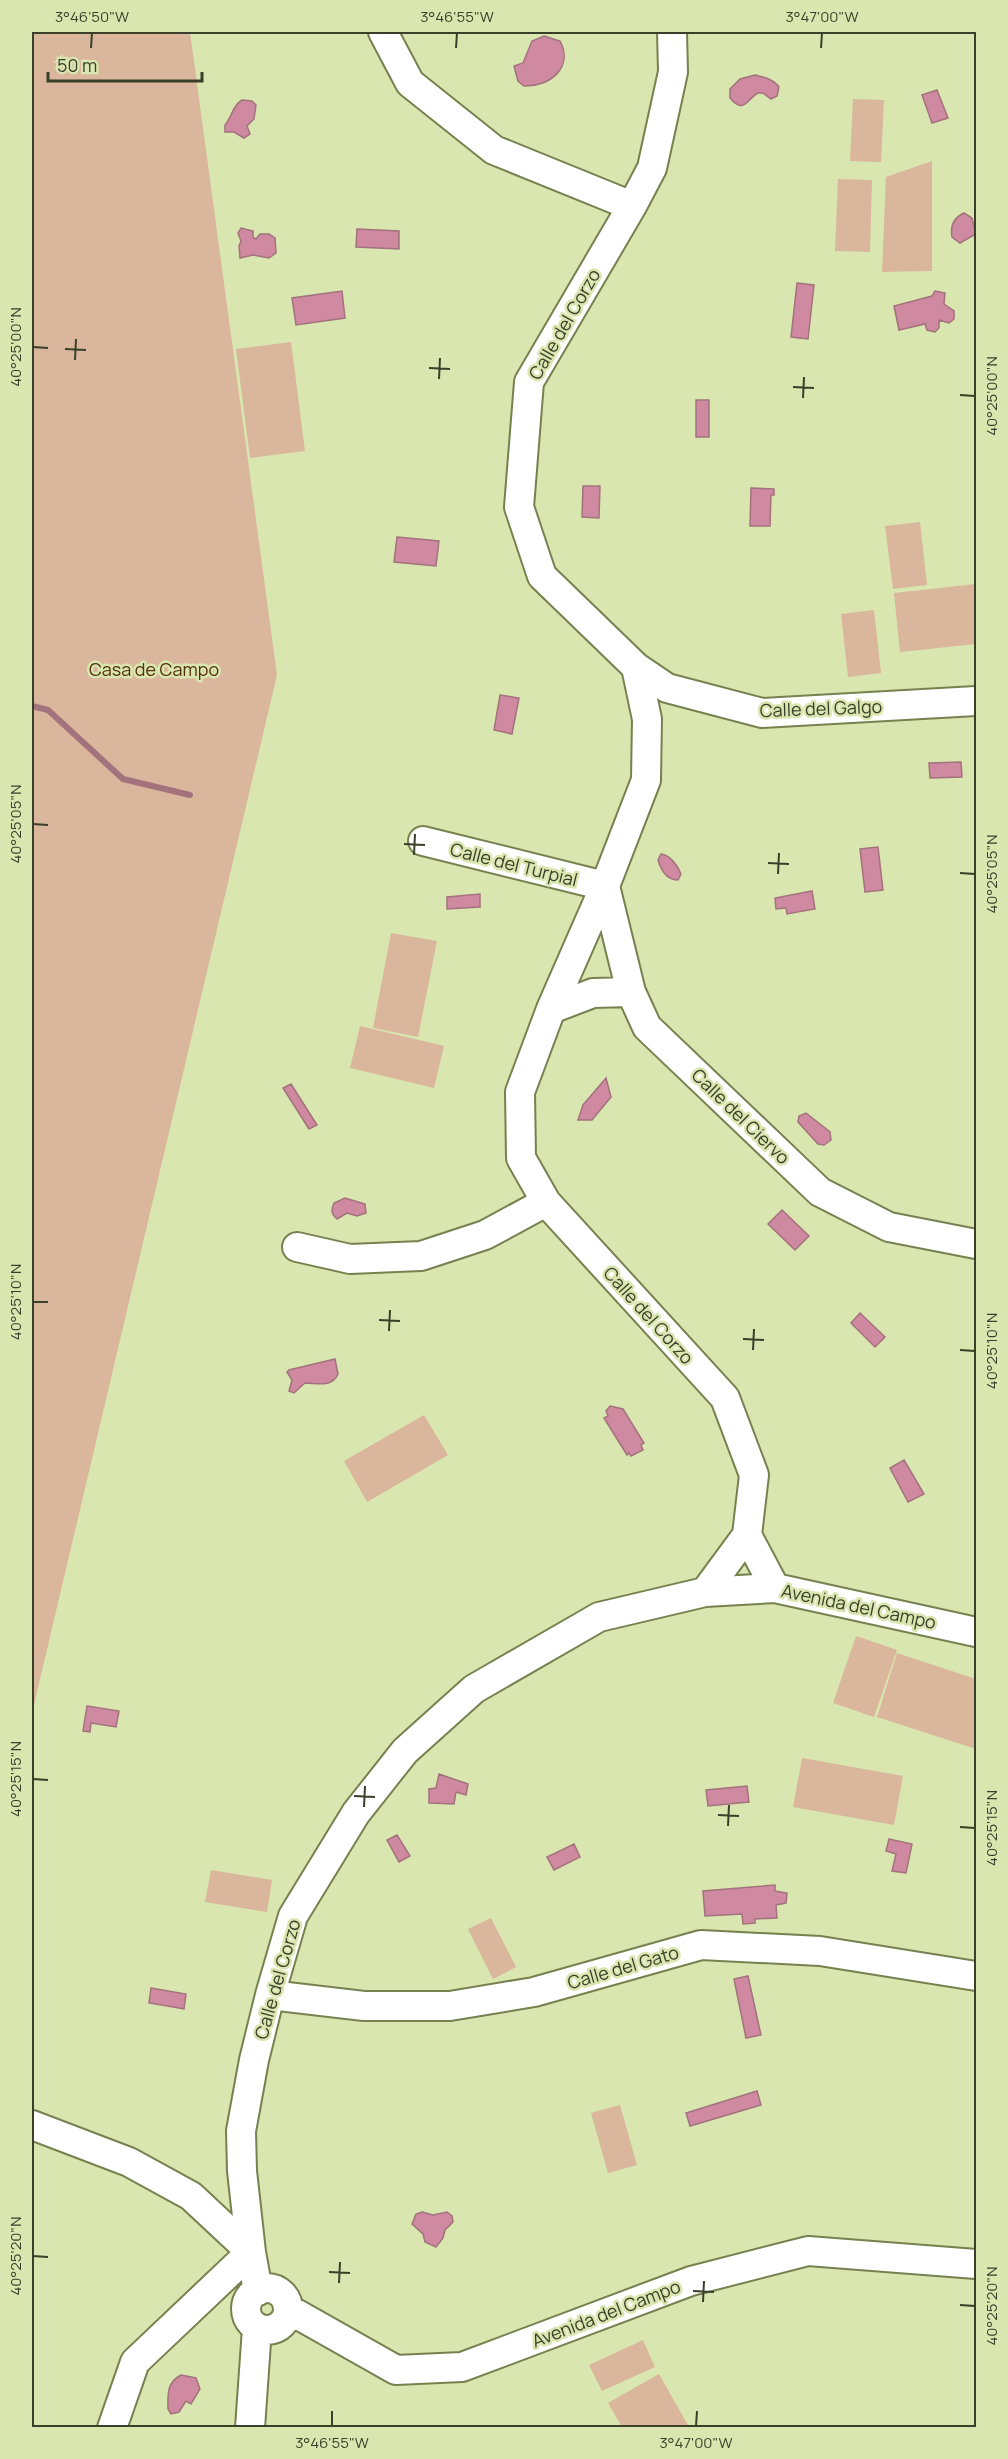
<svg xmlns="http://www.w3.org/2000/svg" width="1008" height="2459" viewBox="0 0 1008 2459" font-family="Manrope,sans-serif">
  <rect width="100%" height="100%" fill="#dae6b0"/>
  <path fill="#d9b69c" d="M32 32H190L277 675 32 1713Z
    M853 99 884 100 881 162 850 161Z
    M932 161V271L882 272 886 177Z
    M838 179 872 180 870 252 835 251Z
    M291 342 305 451 250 458 236 349Z
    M920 522 927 585 893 589 885 526Z
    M976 584V644L900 652 894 593Z
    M874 610 881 673 848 677 841 614Z
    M391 933 437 941 418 1037 373 1028Z
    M360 1026 444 1046 434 1088 350 1068Z
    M424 1415 448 1455 367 1502 344 1461Z
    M856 1636 897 1650 874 1717 833 1703Z
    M897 1653 976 1679V1749L877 1717Z
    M802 1758 903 1776 894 1825 793 1807Z
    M211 1870 272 1880 267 1912 205 1902Z
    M491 1918 516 1967 493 1979 468 1929Z
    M620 2105 637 2165 608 2173 591 2113Z
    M643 2340 655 2367 602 2391 589 2365Z
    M659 2374 689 2427H622L608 2403Z"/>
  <path fill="#cf89a0" stroke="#a2737c" stroke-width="1.5" d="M544 36 560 41C574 67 550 87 524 86L518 81 514 66 523 63 532 41Z
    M755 75C764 77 773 79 779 87L777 96 771 99 763 93H758C747 99 744 115 730 98V89L740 79Z
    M937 90 948 118 932 123 922 95Z
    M242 100 252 101 256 105 254 119 247 126 250 134 244 138 234 132H225V125C232 117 232 106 242 100Z
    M964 213 972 218 976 234 960 243 952 237C950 226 953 218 964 213Z
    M241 228 253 231V237L256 239 260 234H269L275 238 276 253 269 258 253 255 240 258 239 246 241 241 238 233Z
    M357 229 399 231V249L356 247Z
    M797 283 814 285 808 339 791 337Z
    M342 291 345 318 296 325 292 298Z
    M935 291 945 293 944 304 954 311V319L949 323 939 320V328L935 332 927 330 925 324 899 330 894 306 932 296Z
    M696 400H709V437H696Z
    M583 486H600L599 518 582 517Z
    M751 488 774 489V495H771L770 526H750Z
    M397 537 439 541 436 566 394 562Z
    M500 695 519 698 512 734 494 730Z
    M961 762 962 777 930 778 929 763Z
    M878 847 883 890 865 892 860 849Z
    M661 854C670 855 678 866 681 874L678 880C667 880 661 870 658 860Z
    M812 891 815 909 787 914 786 908 776 909 775 898Z
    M480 894V907L447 909V897Z
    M606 1078 611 1097 592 1120H578L583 1105Z
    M291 1084 317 1125 309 1129 283 1088Z
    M806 1113 830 1132 831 1140 824 1145 818 1144 798 1122 799 1116Z
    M345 1198 365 1204 366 1213 357 1216 347 1213 337 1219C331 1214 331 1210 334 1203Z
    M782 1210 809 1236 795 1250 768 1224Z
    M860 1313 885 1337 875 1347 851 1323Z
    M335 1359 338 1374C332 1388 317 1383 305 1383L294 1393 289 1391 292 1380 287 1372 289 1370Z
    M610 1406 623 1409 644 1443 641 1445 643 1450 631 1456 629 1453 627 1455 604 1418 608 1416 606 1411Z
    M904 1460 924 1494 908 1502 890 1468Z
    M87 1706 119 1711 116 1727 91 1723 90 1732 83 1731Z
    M439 1774 468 1784 466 1795 456 1792 454 1804 429 1803V1789L436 1788Z
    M747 1786 749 1802 708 1806 706 1790Z
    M397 1835 410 1856 399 1862 387 1840Z
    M889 1839 912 1844 906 1873 892 1871 896 1854 886 1851Z
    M574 1844 580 1857 554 1870 547 1857Z
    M775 1885V1891L787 1893 786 1903 776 1905 777 1918 755 1919V1923L743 1924 742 1914 705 1916 703 1891Z
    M748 1976 761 2035 746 2038 734 1979Z
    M151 1988 186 1994 184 2009 149 2003Z
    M757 2091 761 2105 690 2126 686 2113Z
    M422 2212 433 2215 447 2212 452 2216 453 2222 445 2230 443 2238 436 2247 425 2242 423 2234 412 2224 416 2214Z
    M181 2375 196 2378 200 2389 191 2404 186 2401 179 2412 171 2414 168 2409C168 2395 166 2383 181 2375Z"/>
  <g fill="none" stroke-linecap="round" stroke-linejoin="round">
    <path stroke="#a2737c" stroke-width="6" d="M32 706 48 710 123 779 190 795"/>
    <defs>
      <path id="minor" d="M383 32 410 83 494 150 632 206
        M636 667 667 688 762 713 976 701
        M423 841 605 886 631 992 647 1027 820 1192 889 1227 976 1244
        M551 1009 593 993 631 992
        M297 1247 350 1259 421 1256 485 1235 546 1202
        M747 1535 775 1588
        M705 1592 775 1588 976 1632
        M270 1995 364 2006H450L534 1992 701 1945 820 1951 976 1976
        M32 2125 129 2162 191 2196 251 2252 135 2362 112 2428
        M246 2309a21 21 0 1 1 42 0a21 21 0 1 1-42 0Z
        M258 2291 251 2252 242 2171 241 2131 254 2060 270 1995 293 1916 356 1813 405 1751 474 1689 599 1617 705 1592 747 1535 754 1475 725 1398 546 1202 521 1158 520 1092 551 1009 605 886 646 780 647 719 636 667 542 576 519 507 529 382 632 206 652 168 673 72 672 32
        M288 2309 396 2370 462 2367 691 2281 808 2251 976 2264
        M250 2428 257 2328"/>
    </defs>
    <use href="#minor" stroke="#77814f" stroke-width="32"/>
    <use href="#minor" stroke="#fff" stroke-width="28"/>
  </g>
  <path fill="none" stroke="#3a3f29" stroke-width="2" d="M91 48 92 33M456 48 457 33M821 48 822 33M33 347 48 348M65 349 86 350M75 360 76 339M429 368 450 369M439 379 440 358M793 387 814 388M960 395 975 396M803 398 804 377M33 824 48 825M404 844 425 845M414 855 415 834M768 863 789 864M960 873 975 874M778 874 779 853M33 1302H48M379 1320 400 1321M389 1331 390 1310M743 1339 764 1340M753 1350 754 1329M960 1350 975 1351M33 1779 48 1780M354 1796 375 1797M364 1807 365 1786M718 1815 739 1816M728 1826 729 1805M960 1827 975 1828M33 2256 48 2257M329 2272 350 2273M339 2283 340 2262M693 2291 714 2292M703 2302 704 2281M960 2305 975 2306M332 2426V2411M696 2426 697 2411"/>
  <g text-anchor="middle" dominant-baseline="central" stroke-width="5" stroke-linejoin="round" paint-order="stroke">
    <g font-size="18" fill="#3a3f29" stroke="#dae6b0">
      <text transform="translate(564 324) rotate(-60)">Calle del Corzo</text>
      <text transform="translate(821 708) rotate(-2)">Calle del Galgo</text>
      <text transform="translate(514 864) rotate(14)">Calle del Turpial</text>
      <text transform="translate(741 1116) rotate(44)">Calle del Ciervo</text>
      <text transform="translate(649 1315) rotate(48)">Calle del Corzo</text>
      <text transform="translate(859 1606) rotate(12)">Avenida del Campo</text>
      <text transform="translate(623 1967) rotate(-16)">Calle del Gato</text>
      <text transform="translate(277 1979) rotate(-74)">Calle del Corzo</text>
      <text transform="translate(606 2313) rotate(-21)">Avenida del Campo</text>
    </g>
    <g font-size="18" fill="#542e0c" stroke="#dae6b0">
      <text x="154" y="669">Casa de Campo</text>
    </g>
  </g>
  <rect width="1008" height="2459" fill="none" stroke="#dae6b0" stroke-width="66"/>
  <path d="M48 72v9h154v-9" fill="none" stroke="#3a3f29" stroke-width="3"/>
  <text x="57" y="72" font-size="18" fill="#3a3f29" stroke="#dae6b0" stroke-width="4.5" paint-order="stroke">50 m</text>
  <rect x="33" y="33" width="942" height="2393" fill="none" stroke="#3a3f29" stroke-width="2"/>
  <g font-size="15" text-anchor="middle" fill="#3a3f29">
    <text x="92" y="22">3°46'50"W</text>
    <text x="457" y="22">3°46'55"W</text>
    <text x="822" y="22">3°47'00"W</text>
    <text transform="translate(16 347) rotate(-90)" y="5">40°25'00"N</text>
    <text transform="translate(992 396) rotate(-90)" y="5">40°25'00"N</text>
    <text transform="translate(16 824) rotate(-90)" y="5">40°25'05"N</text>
    <text transform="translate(992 874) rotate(-90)" y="5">40°25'05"N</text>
    <text transform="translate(16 1302) rotate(-90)" y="5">40°25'10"N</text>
    <text transform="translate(992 1351) rotate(-90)" y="5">40°25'10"N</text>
    <text transform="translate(16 1779) rotate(-90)" y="5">40°25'15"N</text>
    <text transform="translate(992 1828) rotate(-90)" y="5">40°25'15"N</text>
    <text transform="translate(16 2256) rotate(-90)" y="5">40°25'20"N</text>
    <text transform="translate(992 2306) rotate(-90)" y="5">40°25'20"N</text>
    <text x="332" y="2448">3°46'55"W</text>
    <text x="696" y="2448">3°47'00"W</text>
  </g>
</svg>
